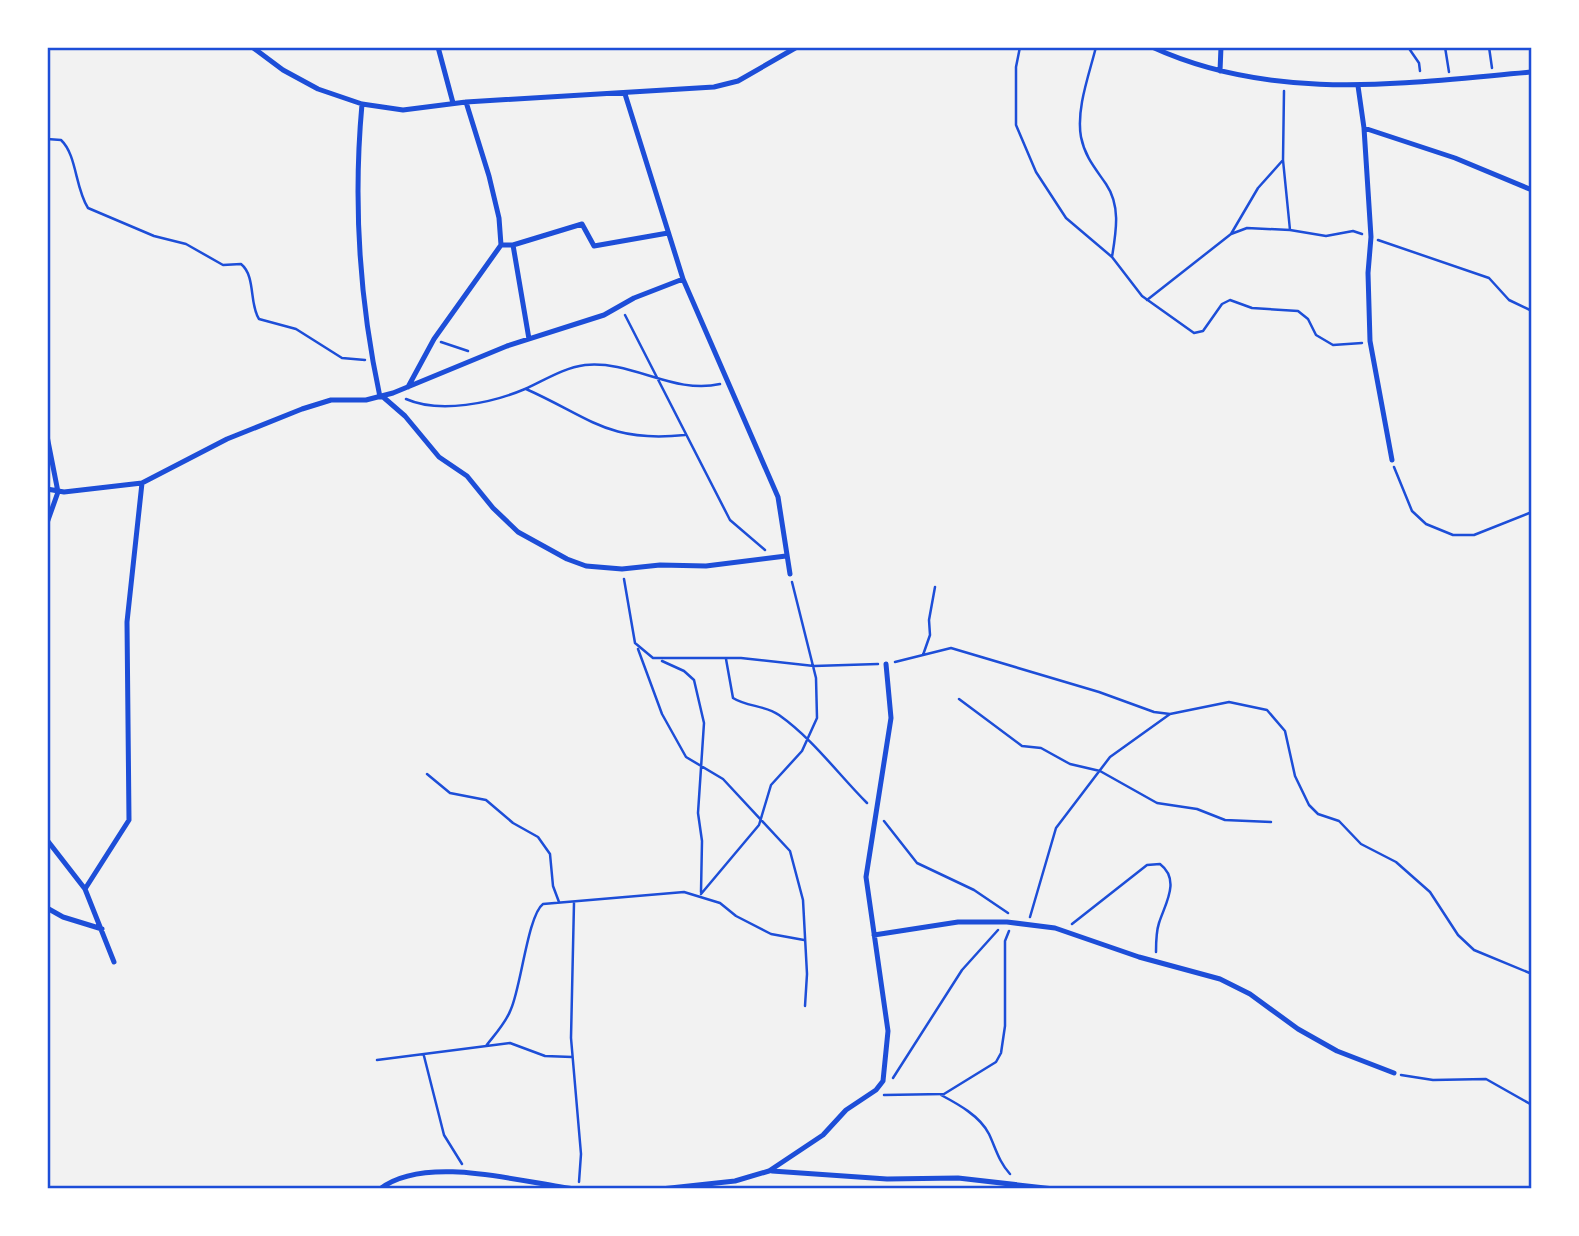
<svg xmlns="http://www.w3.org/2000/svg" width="1579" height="1236" viewBox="0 0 1579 1236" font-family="'Fira Sans',sans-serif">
  <rect width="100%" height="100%" fill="#f2f2f2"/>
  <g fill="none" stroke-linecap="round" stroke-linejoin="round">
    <path stroke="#1d4ed8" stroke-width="2.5" d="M1020 47 1016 67V125L1036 172 1066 218 1112 257 1142 296 1194 333 1203 331 1222 304 1230 300 1252 308 1298 311 1308 319 1316 335 1333 345 1362 343
      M1096 47C1089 75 1076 109 1081 137 1085 157 1095 168 1106 184 1121 206 1116 232 1112 257
      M1408 47 1419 63 1420 71
      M1445 47 1449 72
      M1489 47 1492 68
      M1284 91 1283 160 1290 230
      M47 139 61 140C77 155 75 188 88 208L154 236 186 244 223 265 241 264C256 276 249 304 259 319L296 329 342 358 365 360
      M1231 234 1258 188 1283 160
      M1378 240 1489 278 1509 300 1532 311
      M1147 300 1231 234 1247 228 1290 230 1326 236 1353 231 1362 234
      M625 315 730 520 765 550
      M441 342 468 351
      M526 389C591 418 608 443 685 435
      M406 399C440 414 492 403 525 389 545 380 563 368 585 365 632 360 674 395 720 384
      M1394 467 1412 511 1426 524 1453 535H1474L1532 512
      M624 579 635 643 653 658H741L814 666 878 664
      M638 649 662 714 686 757 723 779 790 851 803 900 807 974 805 1006
      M923 655 930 635 929 620 935 587
      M726 659 733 698C747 707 765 705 779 715 813 739 838 774 867 803
      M662 661 684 671 694 680 704 723 698 813 702 841 701 892
      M895 662 951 648 1099 692 1154 712 1170 714 1229 702 1267 710 1285 731 1295 776 1309 805 1318 814 1339 821 1361 844 1396 862 1430 892 1458 935 1474 950 1532 974
      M959 699 1022 746 1041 748 1070 764 1100 771 1157 803 1197 809 1225 820 1271 822
      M427 774 450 793 486 800 513 823 538 837 550 854 553 886 559 902
      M884 821 917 863 974 890 1008 913
      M701 894 759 825 771 785 802 751 817 718 816 678 792 582
      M574 903 571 1038 581 1154 579 1182
      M1030 917 1056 828 1110 757 1170 714
      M1072 924 1147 865 1160 864C1181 880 1165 904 1159 923 1156 932 1156 942 1156 952
      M486 1046C495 1034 506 1023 511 1009 521 987 528 915 543 904L684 892 720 903 736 916 771 934 804 940
      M424 1056 444 1135 462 1164
      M377 1060 510 1043 545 1056 572 1057
      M1401 1075 1433 1080 1486 1079 1532 1105
      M893 1078 962 970 998 930
      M884 1095 944 1094 996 1062 1001 1053 1005 1026V941L1009 931
      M941 1095C958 1104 980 1116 989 1134 996 1149 999 1162 1010 1174"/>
    <path stroke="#1d4ed8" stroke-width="5" d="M252 47 283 70 318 89 362 104 403 110 466 102 714 87 738 81 797 47
      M438 47 453 103
      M1152 47C1274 103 1404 83 1532 72
      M1220 71 1221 47
      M1358 86 1364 128 1371 237 1368 273 1370 341 1392 460
      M625 94 683 279 778 497 790 574
      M362 104C353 203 359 299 380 397
      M1364 128 1455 158 1532 190
      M501 245H513L582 224 594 246 668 233
      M513 245 529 339
      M408 387 434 339 501 245 499 218 489 176 466 102
      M382 396 405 416 439 457 467 476 493 508 518 532 567 559 586 566 622 569 660 565 706 566 786 556
      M47 436 58 492 47 523
      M47 489 64 492 142 483 227 439 302 409 331 400H366L393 393 507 346 604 315 634 298 683 279
      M47 840 85 889 114 962
      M85 889 129 820 127 622 142 483
      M47 908 63 917 102 929
      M874 935 958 922H1007L1055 928 1139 957 1220 979 1250 994 1298 1029 1337 1051 1394 1073
      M772 1171 887 1179 958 1178 1054 1189
      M380 1189C425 1154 521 1182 574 1189
      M661 1189 735 1181 769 1171 823 1135 846 1110 876 1090 883 1081 888 1031 866 877 891 718 886 664"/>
  </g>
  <rect width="1579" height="1236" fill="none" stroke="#ffffff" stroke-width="98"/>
  <rect x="49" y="49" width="1481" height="1138" fill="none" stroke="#1d4ed8" stroke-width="2.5"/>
</svg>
